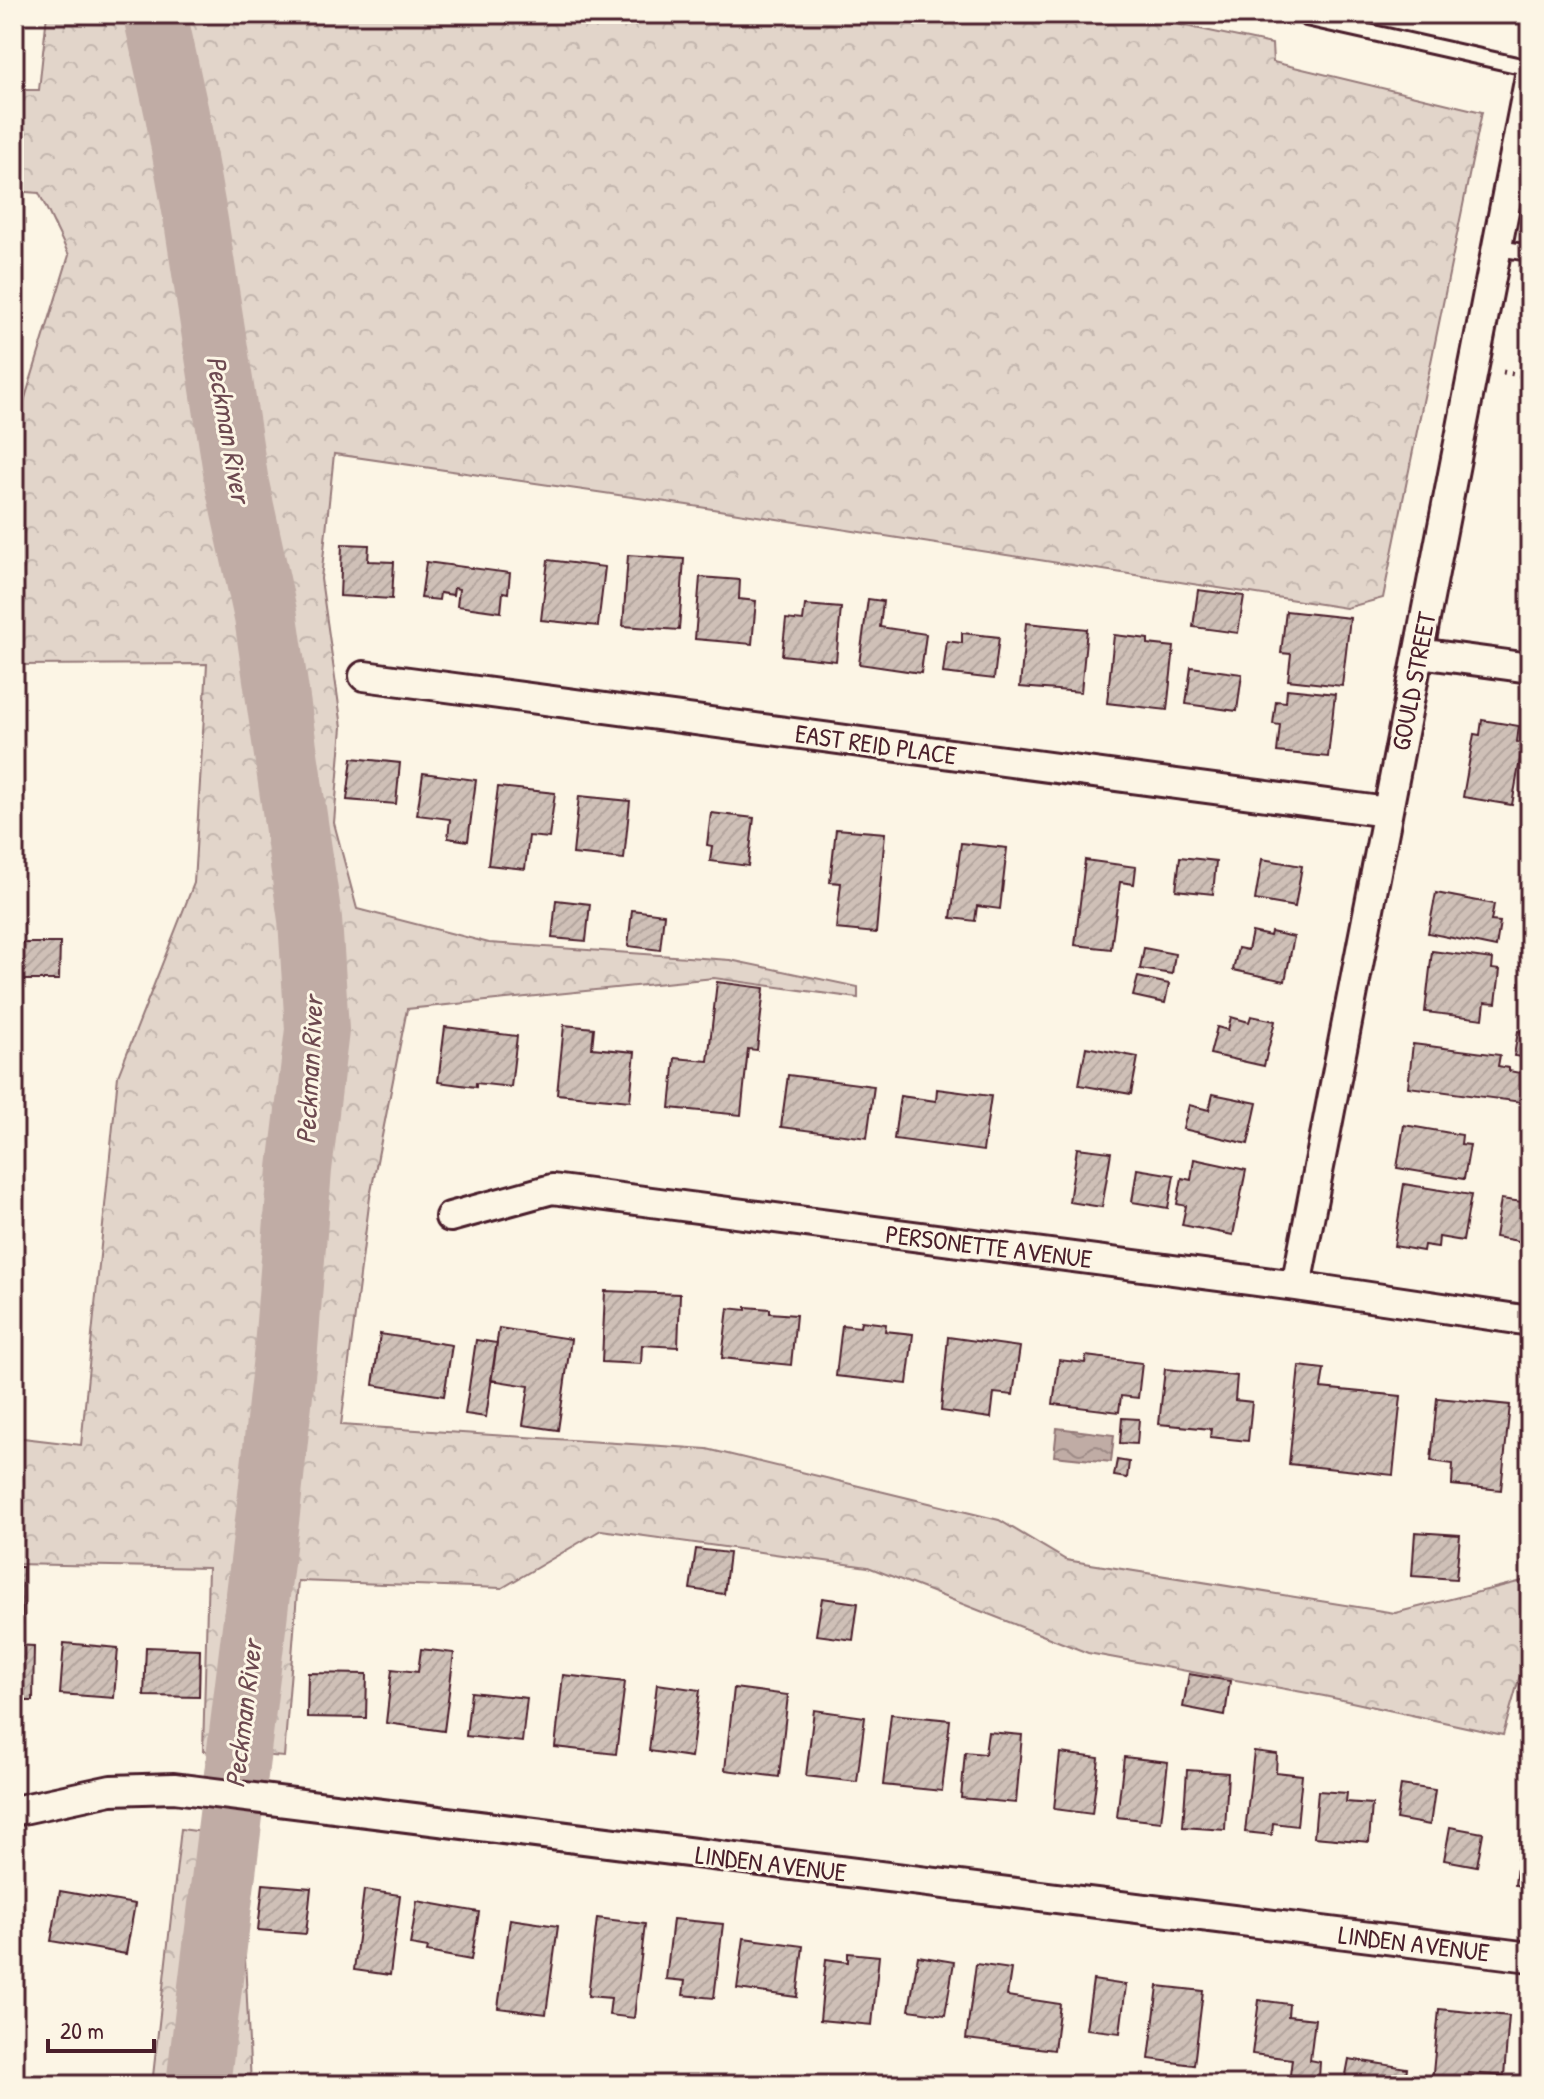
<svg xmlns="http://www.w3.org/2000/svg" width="1544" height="2099" viewBox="0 0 1544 2099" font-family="'Patrick Hand',sans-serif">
  <defs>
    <pattern id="forest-crowns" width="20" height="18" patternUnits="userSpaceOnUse" patternTransform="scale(2)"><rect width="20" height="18" fill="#e2d5ca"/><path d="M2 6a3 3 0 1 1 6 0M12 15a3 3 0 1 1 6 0" fill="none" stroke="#c3b6ae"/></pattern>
    <pattern id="water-waves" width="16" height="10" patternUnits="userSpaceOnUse" patternTransform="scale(2)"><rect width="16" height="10" fill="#c0aca5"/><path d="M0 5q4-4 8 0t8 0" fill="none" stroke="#9e8b87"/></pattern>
    <pattern id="building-hatch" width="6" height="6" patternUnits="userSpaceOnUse" patternTransform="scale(2)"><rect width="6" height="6" fill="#cfc0b7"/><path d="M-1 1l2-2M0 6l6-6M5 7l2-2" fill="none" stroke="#b3a59e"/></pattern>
  </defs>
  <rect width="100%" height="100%" fill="#fcf5e5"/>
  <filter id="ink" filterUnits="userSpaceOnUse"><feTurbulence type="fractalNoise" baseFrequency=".0125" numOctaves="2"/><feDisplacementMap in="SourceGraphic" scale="16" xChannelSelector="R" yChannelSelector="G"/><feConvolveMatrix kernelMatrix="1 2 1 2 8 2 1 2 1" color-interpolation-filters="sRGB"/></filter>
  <g filter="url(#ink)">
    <path fill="url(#forest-crowns)" stroke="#967a7a" stroke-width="2" d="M47 14H1128L1272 44 1273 62 1482 112 1383 598 1346 608 687 505 334 454 321 579 342 727 334 823 357 909 489 943 730 960 858 987V998L714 978 407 1009 370 1197 341 1425 707 1449 999 1520 1066 1560 1395 1613 1530 1579V1640L1503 1735 1324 1696 1088 1653 868 1567 601 1530 502 1588 298 1581 284 1757 203 1751 208 1568 14 1564V1437L81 1445 118 1076 194 883 207 664 14 665V434L69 255 39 193 14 191V90H39Z
      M181 1829 256 1839 244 1937 251 2085H152Z"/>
    <path fill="url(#water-waves)" stroke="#917474" stroke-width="2" d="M1057 1428 1114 1435 1111 1462 1054 1456Z"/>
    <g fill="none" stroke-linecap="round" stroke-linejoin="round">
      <path stroke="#c0aca5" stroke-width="64" d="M155 14 177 114 196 221 237 484 266 617 310 919 317 1030 300 1169 286 1348 268 1513 198 2085"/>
    </g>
    <path fill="url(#building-hatch)" stroke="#4a1f2b" stroke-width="2" d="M342 544 369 545 368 561 394 562 392 599 340 596Z
      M628 555 684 559 679 630 623 626Z
      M548 560 605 567 598 626 541 620Z
      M426 562 510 573 508 593 503 592 501 612 457 606 459 589 454 588 453 595 440 593 439 600 421 598Z
      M700 577 740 580 739 599 756 601 752 644 695 639Z
      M1198 590 1244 596 1238 633 1193 627Z
      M868 599 883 601 880 627 926 634 921 673 859 664Z
      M805 605 841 608 836 661 782 655 786 619 803 621Z
      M1286 611 1350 618 1342 686 1288 680 1291 654 1281 653Z
      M1026 623 1087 629 1081 692 1020 687Z
      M962 633 999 637 994 679 943 673 947 641 962 643Z
      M1114 635 1148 639V644L1174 647 1167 710 1107 703Z
      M1191 667 1242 674 1237 711 1186 704Z
      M1287 689 1335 694 1328 757 1277 752 1280 725 1273 724 1276 701 1286 702Z
      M1482 720 1519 726 1517 742 1523 743 1512 805 1463 797 1474 734 1480 735Z
      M352 758 400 763 396 804 347 800Z
      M423 773 476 780 468 841 448 838 450 819 417 815Z
      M498 787 555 793 549 838 529 836 525 869 488 865Z
      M579 796 630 801 624 859 573 854Z
      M711 813 754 818 748 866 710 861 712 846 707 845Z
      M836 829 885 833 876 933 836 929 841 883 830 882Z
      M961 843 1007 848 1000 909 977 906 975 921 951 918Z
      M1180 857 1216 861 1213 894 1176 890Z
      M1262 859 1302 866 1295 907 1255 900Z
      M1085 860 1136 867 1134 884 1120 882 1111 949 1075 945Z
      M1436 893 1494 904 1491 921 1500 922 1496 947 1428 933Z
      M556 900 590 904 586 941 552 938Z
      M632 910 664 914 660 950 628 946Z
      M1252 932 1270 936 1271 932 1294 937 1285 981 1233 970 1238 948 1248 950Z
      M14 943H60L59 980H14Z
      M1144 948 1175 954 1172 974 1140 969Z
      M1432 951 1493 959 1492 969 1500 970 1496 1003 1485 1002 1483 1019 1425 1012Z
      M1138 977 1169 984 1165 1003 1133 996Z
      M717 982 764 988 757 1050 748 1049 741 1115 670 1108 675 1058 708 1061Z
      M1251 1016 1275 1021 1264 1066 1210 1054 1217 1027 1228 1030 1231 1017 1249 1022Z
      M564 1025 594 1028 592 1048 635 1052 630 1101 557 1094Z
      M445 1027 517 1036 511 1087 476 1083V1087L438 1082Z
      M1518 1031 1530 1033V1058L1514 1056Z
      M1413 1044 1500 1055 1498 1066 1509 1068V1071L1525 1074 1521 1102 1408 1087Z
      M1086 1047 1138 1057 1131 1094 1079 1085Z
      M788 1075 874 1086 867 1138 781 1127Z
      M937 1089 991 1096 983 1151 894 1139 900 1096 936 1101Z
      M1213 1094 1257 1103 1248 1144 1183 1129 1189 1105 1209 1110Z
      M1404 1125 1462 1135 1461 1144 1470 1145 1464 1179 1397 1168Z
      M1077 1148 1111 1152 1102 1207 1069 1202Z
      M1194 1159 1246 1170 1233 1235 1182 1225 1186 1206 1177 1204 1182 1178 1191 1180Z
      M1137 1169 1174 1175 1168 1208 1132 1202Z
      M1404 1184 1471 1195 1463 1241 1439 1237 1438 1247 1424 1245 1423 1251 1394 1246Z
      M1501 1199 1530 1203V1243L1495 1237Z
      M605 1291 680 1294 678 1347 642 1345 641 1364 602 1362Z
      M746 1307 770 1309V1313L796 1315 791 1365 722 1358 728 1308 746 1310Z
      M861 1321 886 1324 885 1331 913 1334 907 1384 836 1376 842 1325 860 1327Z
      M499 1328 571 1339 558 1430 523 1425 529 1386 491 1380Z
      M380 1334 452 1345 444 1396 373 1385Z
      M948 1337 1020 1347 1013 1395 994 1393 991 1418 941 1411Z
      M476 1340 497 1343 486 1417 465 1414Z
      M1086 1356 1142 1363 1138 1398 1121 1396 1119 1412 1053 1404 1059 1360 1085 1363Z
      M1299 1366 1324 1369 1321 1388 1401 1396 1393 1475 1289 1464Z
      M1165 1369 1237 1376 1235 1400 1252 1402 1248 1441 1210 1437 1211 1429 1159 1424Z
      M1437 1398 1510 1405 1501 1490 1452 1485 1453 1464 1431 1461Z
      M1122 1418 1139 1419 1137 1444 1120 1443Z
      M1117 1460 1129 1462 1127 1478 1114 1476Z
      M1415 1532 1460 1535 1456 1579 1412 1576Z
      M696 1549 729 1553 724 1594 690 1589Z
      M14 1567H23L22 1624H14Z
      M822 1598 858 1603 853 1640 816 1635Z
      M64 1643 118 1648 114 1698 60 1694Z
      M14 1645 34 1646 33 1701H14Z
      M146 1647 200 1649 199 1697 144 1696Z
      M421 1649 454 1653 444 1731 386 1723 392 1669 418 1672Z
      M308 1673 367 1674 366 1718 307 1717Z
      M1189 1674 1230 1681 1225 1715 1183 1707Z
      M563 1675 625 1682 616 1754 555 1747Z
      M657 1684 700 1690 691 1757 649 1751Z
      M734 1688 788 1695 779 1777 725 1770Z
      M471 1692 527 1698 522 1742 466 1736Z
      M814 1710 865 1717 857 1782 806 1776Z
      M891 1714 950 1720 942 1791 883 1785Z
      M988 1732 1022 1735 1016 1803 961 1798 965 1752 985 1754Z
      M1254 1751 1277 1754 1276 1772 1302 1775 1297 1826 1273 1823 1272 1835 1245 1832Z
      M1060 1753 1099 1758 1092 1814 1054 1809Z
      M1124 1757 1168 1762 1161 1822 1117 1817Z
      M1187 1770 1228 1773 1225 1830 1183 1827Z
      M1401 1785 1435 1790 1430 1825 1396 1819Z
      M1318 1791 1347 1793 1346 1802 1372 1804 1369 1842 1314 1837Z
      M1450 1827 1483 1833 1477 1866 1444 1860Z
      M1520 1839 1530 1840V1887L1515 1885Z
      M263 1884 311 1888 306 1934 258 1930Z
      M364 1890 400 1895 390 1975 354 1970Z
      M60 1891 135 1904 126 1954 51 1941Z
      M417 1901 479 1912 471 1960 427 1952 428 1948 410 1945Z
      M597 1918 645 1924 634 2018 609 2015 611 1998 588 1996Z
      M510 1919 558 1926 546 2014 498 2008Z
      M673 1919 723 1924 714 1998 683 1995 685 1981 666 1979Z
      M744 1938 803 1946 797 1997 737 1989Z
      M848 1953 879 1956 872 2025 820 2020 826 1959 848 1962Z
      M918 1956 954 1962 945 2015 909 2010Z
      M976 1964 1011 1969 1007 1996 1060 2004 1054 2050 966 2039Z
      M1093 1980 1126 1985 1120 2033 1086 2029Z
      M1158 1986 1203 1991 1194 2065 1149 2059Z
      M1259 2000 1289 2004 1288 2016 1315 2019 1310 2060 1320 2062 1319 2078 1290 2075 1292 2059 1252 2054Z
      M1439 2009 1509 2016 1504 2076 1468 2073 1467 2085 1432 2084Z
      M1349 2059 1407 2068 1404 2085H1344Z"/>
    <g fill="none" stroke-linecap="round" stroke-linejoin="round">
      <defs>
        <path id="lane" d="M1306 18 1530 68
          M1498 248 1530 253"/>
        <path id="street" d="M1419 653 1530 668
          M364 676 1387 812
          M450 1217 552 1189 1296 1286 1530 1321
          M1296 1286 1530 76
          M14 1811 111 1790 174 1788 1530 1957"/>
      </defs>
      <use href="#lane" stroke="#4a1f2b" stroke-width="20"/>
      <use href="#street" stroke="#4a1f2b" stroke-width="34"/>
      <path stroke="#4a1f2b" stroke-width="5" stroke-dasharray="2 6" stroke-linecap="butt" d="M1503 372 1530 377"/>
      <use href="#lane" stroke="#fcf5e5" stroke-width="14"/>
      <use href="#street" stroke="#fcf5e5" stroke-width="28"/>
    </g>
  </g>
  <g text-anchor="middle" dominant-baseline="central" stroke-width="6" stroke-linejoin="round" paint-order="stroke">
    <g font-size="26" fill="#4a1f2b" stroke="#fcf5e5">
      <text transform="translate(1413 681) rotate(-79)">GOULD STREET</text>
      <text transform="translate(876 744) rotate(8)">EAST REID PLACE</text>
      <text transform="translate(989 1246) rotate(7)">PERSONETTE AVENUE</text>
      <text transform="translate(771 1863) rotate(7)">LINDEN AVENUE</text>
      <text transform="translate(1414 1943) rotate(7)">LINDEN AVENUE</text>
    </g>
    <g font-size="28" font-style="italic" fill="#6d4950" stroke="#fcf5e5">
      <text transform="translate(229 429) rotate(80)">Peckman River</text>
      <text transform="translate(309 1070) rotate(-87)">Peckman River</text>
      <text transform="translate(243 1714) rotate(-83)">Peckman River</text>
    </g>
  </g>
  <rect width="1544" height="2099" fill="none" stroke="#fcf5e5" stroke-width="48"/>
  <rect x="24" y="24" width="1496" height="2051" fill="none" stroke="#4a1f2b" stroke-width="3" filter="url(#ink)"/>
  <path d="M48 2039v12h106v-12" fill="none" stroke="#4a1f2b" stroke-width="4"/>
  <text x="60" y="2039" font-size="24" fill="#4a1f2b" stroke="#fcf5e5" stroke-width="6" paint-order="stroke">20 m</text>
</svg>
